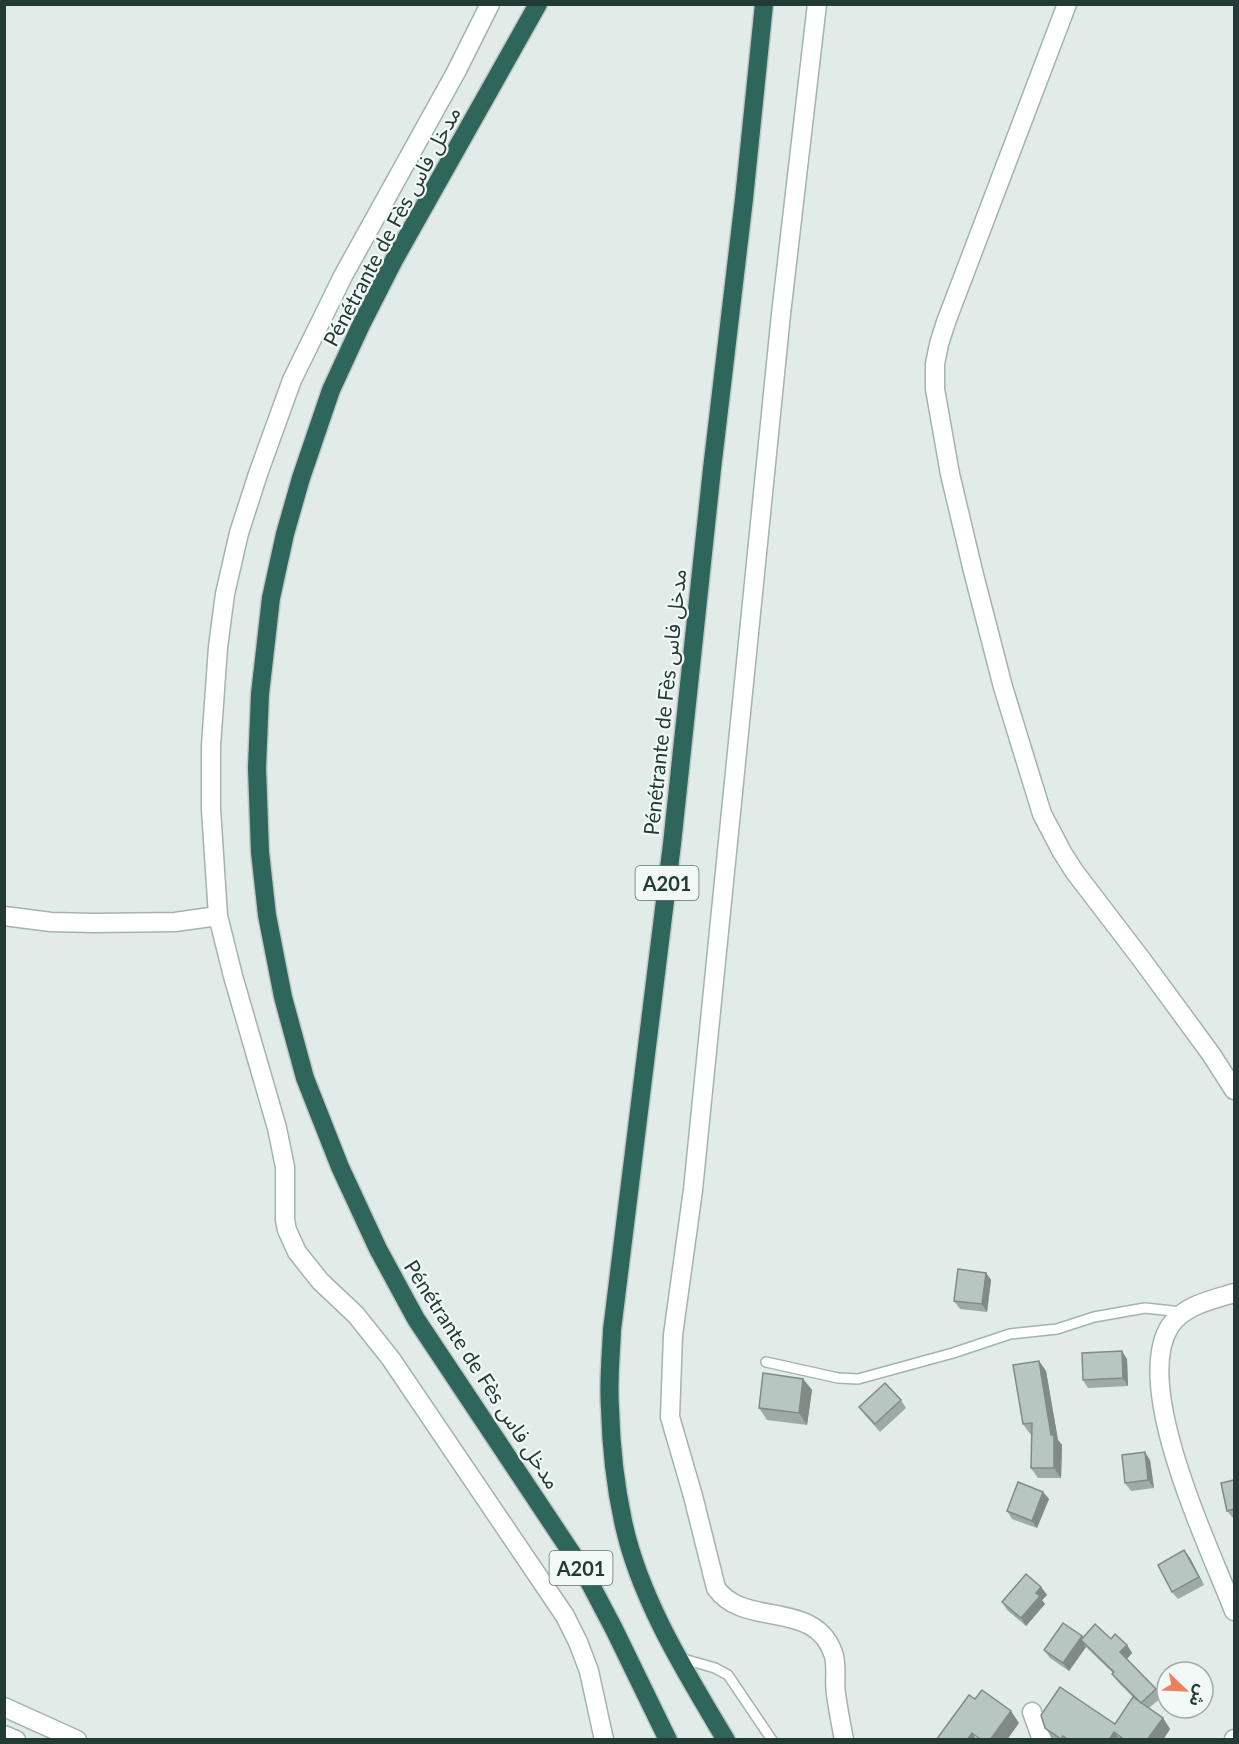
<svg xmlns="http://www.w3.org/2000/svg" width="1239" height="1744" viewBox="0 0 1239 1744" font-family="Lato,'Noto Sans Arabic',sans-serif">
  <rect width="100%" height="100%" fill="#e1ebe7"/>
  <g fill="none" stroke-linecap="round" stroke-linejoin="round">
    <defs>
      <path id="lane" d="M766 1362 838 1378 858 1379 953 1353 1010 1334 1057 1329 1094 1317 1145 1308 1182 1312
        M680 1658 715 1668 728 1675 772 1740"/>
      <path id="street" d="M490 4 456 72 343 276 292 380 258 474 239 533 225 594 218 647 211 746V809L218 916 233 976 277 1128 285 1167V1220L287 1230 297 1252 320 1281 356 1315 391 1359 565 1616 578 1642 589 1671 604 1740
        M817 4 781 314 693 1190 673 1335 670 1417 693 1496 716 1588C744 1629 817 1598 834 1656 837 1668 834 1682 836 1694 838 1709 841 1724 844 1740
        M1067 4 946 322 939 344 935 364V389L950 474 973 571 1003 687 1042 814 1062 852 1074 871 1142 960 1211 1054 1234 1090
        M4 916 51 922 94 923 175 922 218 916
        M1234 1293C1212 1300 1184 1305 1170 1326 1131 1387 1210 1548 1234 1611
        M4 1707 77 1740
        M1032 1712 1042 1740
        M4 1735 16 1740
        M1234 1740V1739"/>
      <path id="highway" d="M538 4 394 260 361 325 331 390 301 478 285 534 271 598 260 694 257 768 260 852 267 915 283 997 305 1078 340 1167 378 1249 416 1319 583 1570 614 1629 668 1740
        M726 1740C686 1673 639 1598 623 1521 615 1484 611 1446 610 1408 608 1382 611 1356 612 1330L672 844 712 469 744 199 764 4"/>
    </defs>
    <use href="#lane" stroke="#a4b3ae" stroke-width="12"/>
    <use href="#street" stroke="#a4b3ae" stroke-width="21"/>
    <use href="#highway" stroke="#c1c8c6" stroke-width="21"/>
    <use href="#lane" stroke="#fff" stroke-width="9"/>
    <use href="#street" stroke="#fff" stroke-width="18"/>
    <use href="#highway" stroke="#2f665b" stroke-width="18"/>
  </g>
  <path fill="#9daaa5" d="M986 1273 991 1280 987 1312 960 1309 954 1301Z
    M1127 1359 1128 1386 1088 1388 1083 1380Z
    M1039 1361 1046 1371 1058 1440 1062 1445 1061 1478H1038L1031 1468 1032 1434H1030L1023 1424Z
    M803 1379 812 1390 807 1425 767 1420 759 1408Z
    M901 1400 906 1408 880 1432 865 1415 859 1407Z
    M1150 1460 1154 1488 1131 1491 1125 1483Z
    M1234 1480V1518H1233L1227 1511Z
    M1043 1492 1049 1499 1037 1528 1012 1519 1007 1511Z
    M1184 1550 1190 1558 1204 1585 1178 1599 1172 1592Z
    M1041 1587 1047 1595 1042 1600 1045 1604 1026 1626 1007 1610 1002 1602Z
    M1082 1636 1083 1637 1111 1639 1127 1645 1132 1653 1127 1659 1156 1689 1162 1697 1149 1708 1163 1718 1170 1729 1163 1740H1054L1053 1739 1045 1728 1115 1724 1133 1697 1118 1682 1112 1674 1113 1673 1086 1647 1069 1671 1050 1658 1044 1650Z"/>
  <path fill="#808b86" d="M986 1273 991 1280 987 1312 982 1304Z
    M1122 1351 1127 1359 1128 1386 1123 1378Z
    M1039 1361 1046 1371 1058 1440 1062 1445 1061 1478 1054 1468Z
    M803 1379 812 1390 807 1425 799 1413Z
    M1145 1452 1150 1460 1154 1488 1148 1480Z
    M1043 1492 1049 1499 1037 1528 1032 1521Z
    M1184 1550 1190 1558 1204 1585 1199 1577Z
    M1041 1587 1047 1595 1042 1600 1045 1604 1026 1626 1021 1618 1036 1593Z
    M1082 1636 1088 1644 1081 1640 1086 1647 1069 1671 1063 1663Z
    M1127 1645 1132 1653 1126 1660 1120 1652Z
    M1011 1711 1019 1723 1007 1740H990Z
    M1163 1718 1170 1729 1163 1740H1147Z
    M1114 1732 1120 1740H1109Z
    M972 1733 977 1740H967Z"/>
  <path fill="#b7c6c0" stroke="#808b86" stroke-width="1.5" d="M958 1269 986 1273 982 1304 954 1301Z
    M1122 1351 1123 1378 1083 1380 1082 1353Z
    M1039 1361 1051 1435H1054V1468H1031L1032 1423 1023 1424 1013 1365Z
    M763 1373 803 1379 799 1413 759 1408Z
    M885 1383 901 1400 875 1424 859 1407Z
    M1145 1452 1148 1480 1125 1483 1122 1455Z
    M1234 1480V1509L1227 1511 1221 1483Z
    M1018 1482 1043 1492 1032 1521 1007 1511Z
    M1184 1550 1199 1577 1172 1592 1158 1565Z
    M1026 1574 1041 1587 1036 1593 1040 1596 1021 1618 1002 1602Z
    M1063 1623 1082 1636 1063 1663 1044 1650Z
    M1095 1624 1111 1639 1115 1634 1127 1645 1120 1652 1156 1689 1141 1703 1112 1674 1114 1672 1081 1640Z
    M1060 1687 1115 1724 1133 1697 1163 1718 1147 1740H1125L1114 1732 1109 1740H1069L1063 1736 1061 1739 1045 1728 1041 1715Z
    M982 1690 1011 1711 990 1740H981L972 1733 967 1740H936L969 1695 975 1699Z"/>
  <g text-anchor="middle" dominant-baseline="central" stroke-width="4.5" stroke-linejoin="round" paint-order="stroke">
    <g fill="#f2f8f5" stroke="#60746e" stroke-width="1.5">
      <rect x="635.5" y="866" width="63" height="34" rx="4.5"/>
      <rect x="549.5" y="1551" width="63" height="34" rx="4.5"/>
    </g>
    <g font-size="20" font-weight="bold" fill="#223b34">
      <text x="667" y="883">A201</text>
      <text x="581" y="1568">A201</text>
    </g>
    <g font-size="21" fill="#223b34" stroke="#f2f8f5">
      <text transform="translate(391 226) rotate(-62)">Pénétrante de Fès مدخل فاس</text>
      <text transform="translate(664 702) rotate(-84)">Pénétrante de Fès مدخل فاس</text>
      <text transform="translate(483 1374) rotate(57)">Pénétrante de Fès مدخل فاس</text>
    </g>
  </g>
  <rect width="1239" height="1744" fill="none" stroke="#223b34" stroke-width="12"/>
  <g transform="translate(1185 1690) rotate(113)"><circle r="28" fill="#f2f8f5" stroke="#9faca8" stroke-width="1.5"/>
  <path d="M0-4.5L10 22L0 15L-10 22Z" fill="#ed805e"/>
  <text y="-9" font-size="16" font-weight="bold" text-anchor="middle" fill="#223b34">ش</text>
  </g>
</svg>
